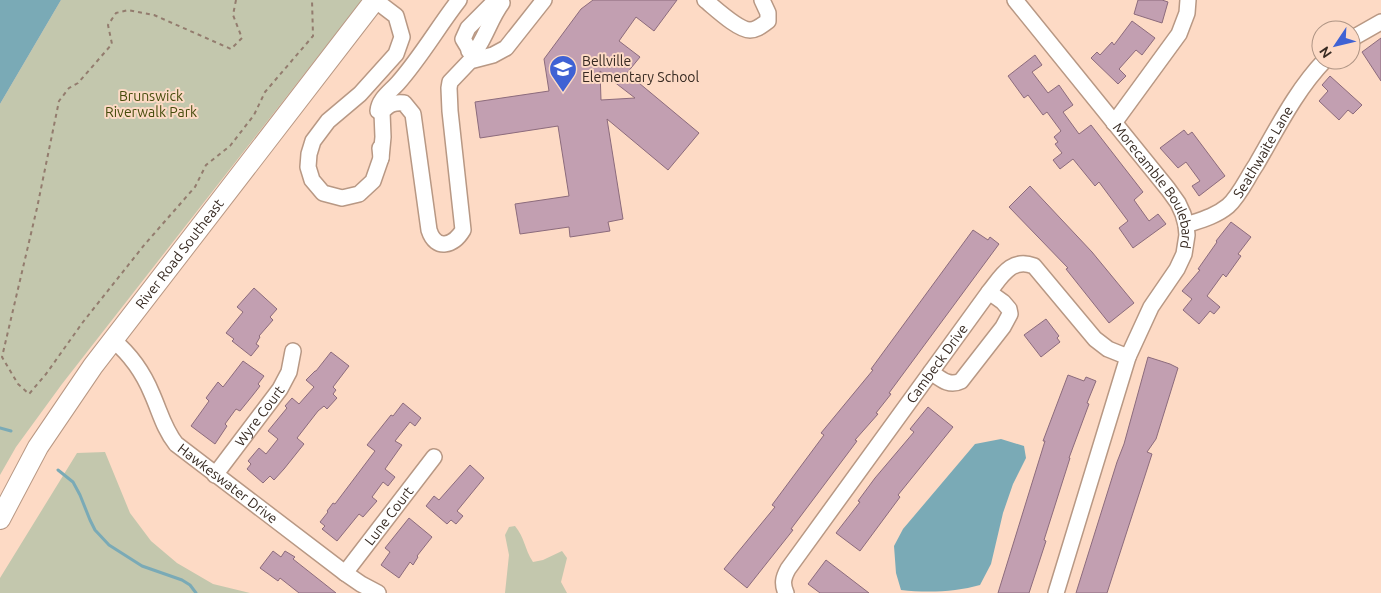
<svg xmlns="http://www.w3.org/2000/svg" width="1381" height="593" viewBox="0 0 1381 593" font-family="Ubuntu,sans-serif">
  <rect width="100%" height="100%" fill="#fddac5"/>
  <path fill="#c3c7ad" d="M61 0H362L62 384 16 447 0 475V104Z
    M105 452 130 513 151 541 177 563 213 584 250 593H0V578L77 453Z
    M515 526C525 538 524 548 533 562L543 560 562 551 567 558 561 582 567 593H505L509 555 505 535 509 527Z"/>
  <path fill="#7aaab6" d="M0 0H61L0 104Z
    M1001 439 1024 446 1026 458 1013 484 1003 513 991 564 980 585C956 592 927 593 901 590L896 573 894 546 903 529 975 444Z"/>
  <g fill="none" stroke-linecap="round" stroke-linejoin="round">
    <path stroke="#7aaab6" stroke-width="3" d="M0 428 11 431
      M58 470 73 482 80 495 90 520 95 530 109 545 142 566 182 580 190 585 196 593"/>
  </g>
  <path fill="#c29fb1" stroke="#8c6b7c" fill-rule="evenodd" d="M593 0H677L654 31 636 17 619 41 640 57 627 73 699 133 668 170 607 119 623 219 608 222 610 231 570 237 569 227 520 234 515 204 569 196 558 126 480 138 475 102 549 91 544 59 581 9ZM600 71 635 98 601 100Z
    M1138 0H1162L1168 2 1162 23 1134 14Z
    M1132 21 1155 38 1142 55 1136 50 1119 69 1126 76 1118 84 1091 58 1097 52 1100 55 1112 42 1114 45Z
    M1381 38V81L1362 52Z
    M1035 55 1042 65 1032 72 1048 93 1059 85 1073 105 1063 112 1079 134 1091 125 1143 192 1134 200 1149 221 1158 214 1166 224 1133 248 1119 228 1128 221 1099 182 1095 186 1073 159 1060 169 1053 160 1062 153 1055 144 1058 142 1054 137 1061 131 1047 112 1043 115 1028 95 1024 98 1008 76Z
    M1330 76 1362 105 1353 114 1348 110 1339 120 1319 101 1328 91 1322 85Z
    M1184 130 1188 135 1192 132 1225 176 1199 196 1192 186 1200 181 1186 162 1178 168 1160 148Z
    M1030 186 1092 252 1134 303 1109 323 1066 269 1068 268 1009 207Z
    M1231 222 1251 237 1238 254 1241 256 1226 277 1223 274 1207 296 1220 307 1214 314 1210 311 1199 324 1183 310 1192 299 1182 291 1200 270 1198 269 1217 242 1216 241Z
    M973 230 988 240 990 237 999 244 889 393 891 394 876 413 878 414 855 440 857 441 791 529 793 530 747 588 724 569 775 507 772 505 824 435 821 433 873 370 871 369Z
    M254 288 277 309 270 317 273 320 259 336 260 337 256 344 259 346 251 356 232 341 234 339 226 333 243 312 237 307Z
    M1046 319 1059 336 1057 338 1060 342 1041 357 1024 335Z
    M331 352 349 366 333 387 336 390 333 394 337 398 327 409 324 406 318 411 297 438 304 444 284 469 274 480 270 476 263 483 247 469 251 464 248 461 259 448 266 454 278 439 268 431 287 408 285 406 292 398 299 404 314 387 306 380 315 371H316Z
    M1148 357 1170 364 1178 368 1156 439 1147 452 1152 454 1107 593H1076L1117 462 1124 444Z
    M243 361 264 376 258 384 260 386 253 395 240 411 236 409 225 424 227 426 215 444 191 426 209 401 206 398 218 382 223 387Z
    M1068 375 1084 381 1086 377 1096 381 1087 403 1089 404 1069 458H1070L1044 540 1046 541 1029 593H998L1045 441H1043Z
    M403 403 421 418 415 426 410 422 395 441 402 445 385 469 395 477 388 486 383 482 372 497 377 501 363 517 359 514 337 541 322 529 325 526 320 522 328 512 327 511 333 503 335 504 375 451 367 445 391 415 393 416Z
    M928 407 953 427 898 495 900 497 860 551 836 533 860 502 858 501 875 478 914 432 910 429Z
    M470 465 484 478 457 511 463 516 456 524 451 520 447 524 426 506 434 496 439 500Z
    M409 518 432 537 417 556 418 557 413 565 410 562 399 578 381 565 390 552 385 548Z
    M273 551 281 557 285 551 295 557 293 559 336 593H299L280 578 278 581 260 568Z
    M826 560 869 593H820L808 584Z"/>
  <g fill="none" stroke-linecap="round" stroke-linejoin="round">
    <defs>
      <g id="minor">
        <path d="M375 0 396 16 402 37 396 54 360 94 328 121 313 141 309 154 308 167 312 180 323 193 342 198 359 194 373 181 381 158 380 148"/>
        <path d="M705 0C715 8 738 30 750 30 757 30 762 25 768 21V13L762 0"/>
        <path id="s1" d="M1015 0 1168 189 1178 203 1183 214 1186 225 1187 235 1184 254 1177 269 1151 307 1128 357 1056 593"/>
        <path d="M1351 39 1381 22"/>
        <path d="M469 51 478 47C487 33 492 16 502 3"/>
        <path d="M475 59 463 39 468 28 496 0"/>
        <path d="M378 111C379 99 390 92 398 83 421 57 438 27 459 0"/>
        <path d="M1114 123 1179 34 1187 13 1188 0"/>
        <path d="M381 158 383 137 382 112C389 104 394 102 404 103L413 114 429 230C436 252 454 245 463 230L450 111 449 88 450 82 470 61 493 55 506 48 544 0"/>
        <path id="s2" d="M1186 225C1201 220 1216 216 1228 206 1240 195 1247 178 1256 165 1277 129 1296 90 1325 60"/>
        <path id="s3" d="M113 340C131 355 143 372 152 394 160 412 164 429 176 444L345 573 361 584 378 593"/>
        <path d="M931 372C941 379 949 387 961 381L1003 327 1010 314 1009 309 1003 302 989 292"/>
        <path id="s4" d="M215 475 280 389 289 372 293 351"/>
        <path id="s5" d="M345 573 434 457"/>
        <path id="s6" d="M786 593C782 584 783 578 788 569L989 292C1001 277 1011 257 1034 266L1095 339 1108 349 1128 357"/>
      </g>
      <g id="major">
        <path id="s7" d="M0 519 38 447 93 366 375 0"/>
      </g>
    </defs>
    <use href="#minor" stroke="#b89884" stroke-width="18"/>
    <use href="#major" stroke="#b89884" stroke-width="22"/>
    <path stroke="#937c6e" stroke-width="2" stroke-dasharray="4 4" stroke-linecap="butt" d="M236 0 233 15 242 38 231 49 154 15 128 10 116 13 108 25 112 44 78 83 69 88 59 101 37 208 2 357 18 384 29 394 46 374 83 322 145 244 195 187 206 165 230 146 254 115 265 92 313 36 312 0"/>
    <use href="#minor" stroke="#fff" stroke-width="15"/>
    <use href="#major" stroke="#fff" stroke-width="20"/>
  </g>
  <defs>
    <symbol id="school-pin" viewBox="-11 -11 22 30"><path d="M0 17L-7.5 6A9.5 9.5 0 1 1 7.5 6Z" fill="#3f62d4" stroke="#fddac5"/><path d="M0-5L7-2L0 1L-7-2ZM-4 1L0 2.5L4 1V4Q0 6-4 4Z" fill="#fff"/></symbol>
  </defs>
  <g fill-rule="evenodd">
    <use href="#school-pin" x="547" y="53" width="32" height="43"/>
  </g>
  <g text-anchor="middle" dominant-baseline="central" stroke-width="4" stroke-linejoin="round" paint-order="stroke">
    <g font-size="14" fill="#372a22" stroke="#fddac5" text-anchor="start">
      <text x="582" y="61">Bellville<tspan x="582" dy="16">Elementary School</tspan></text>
    </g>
    <g font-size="14" fill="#464c0c" stroke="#fddac5">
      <text x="151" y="96">Brunswick<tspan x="151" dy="16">Riverwalk Park</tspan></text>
    </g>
    <g font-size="14" fill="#372a22" stroke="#fddac5">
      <text stroke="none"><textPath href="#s2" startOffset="111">Seathwaite Lane</textPath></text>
      <text stroke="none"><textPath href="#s1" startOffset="234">Morecamble Boulebard</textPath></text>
      <text stroke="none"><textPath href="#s7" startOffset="321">River Road Southeast</textPath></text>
      <text stroke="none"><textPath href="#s6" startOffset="279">Cambeck Drive</textPath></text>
      <text stroke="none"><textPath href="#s4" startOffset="74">Wyre Court</textPath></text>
      <text stroke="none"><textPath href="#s3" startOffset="188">Hawkeswater Drive</textPath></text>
      <text stroke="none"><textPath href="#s5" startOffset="72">Lune Court</textPath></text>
    </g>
  </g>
  <g transform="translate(1336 45) rotate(235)"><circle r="24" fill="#fddac5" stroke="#ae9484"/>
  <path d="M0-4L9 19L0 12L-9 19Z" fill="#3f62d4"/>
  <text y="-8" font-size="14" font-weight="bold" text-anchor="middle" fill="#372a22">N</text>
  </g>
</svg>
